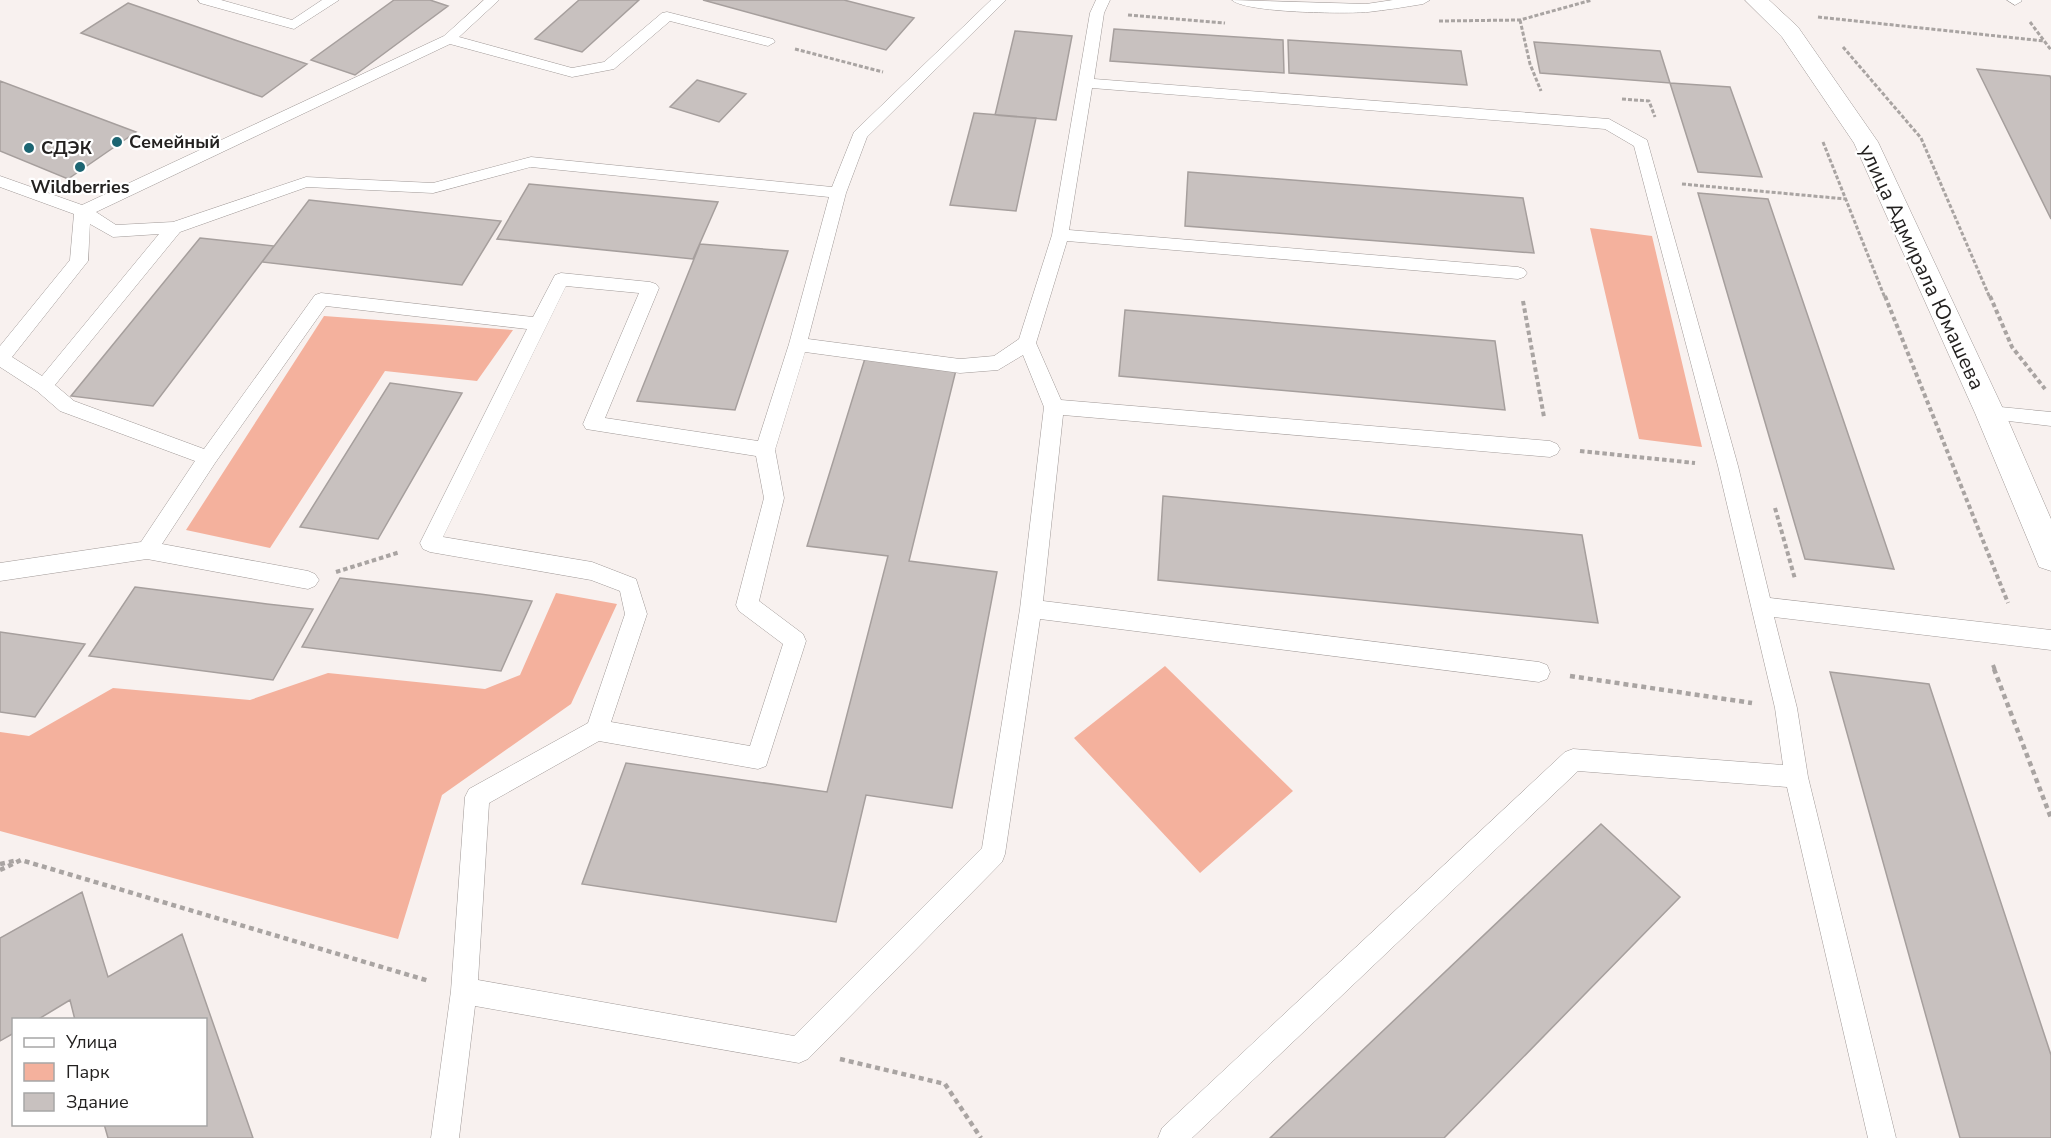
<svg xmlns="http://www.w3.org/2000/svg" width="2051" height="1138" viewBox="0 0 2051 1138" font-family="'Nunito Sans',sans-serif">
  <rect width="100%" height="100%" fill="#f8f1ef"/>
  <path fill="#f4b19d" d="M1590 228 1652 236 1702 447 1639 439Z
    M324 316 513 330 477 381 385 371 270 548 186 530Z
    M556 593 617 604 571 704 442 795 398 939 0 831V732L29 736 113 688 250 700 328 673 485 689 520 675Z
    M1165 666 1293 791 1200 873 1074 738Z"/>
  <path fill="#c8c1bf" stroke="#a69f9d" stroke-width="1.5" d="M394 0H430L448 6 355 75 311 60Z
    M579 0H639L582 52 535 39Z
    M703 0H844L914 18 886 50Z
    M128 3 235 40 307 64 262 97 81 33Z
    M1114 29 1283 40 1284 73 1110 61Z
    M1015 31 1072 36 1056 120 995 115Z
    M1288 40 1461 51 1467 85 1289 73Z
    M1534 42 1660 51 1670 83 1540 73Z
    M1977 69 2050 76 2051 79V219Z
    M697 80 746 94 719 122 670 107Z
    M0 81 136 132 68 179 0 151Z
    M1670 83 1730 87 1762 177 1698 172Z
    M974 113 1036 118 1016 211 950 205Z
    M1188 172 1523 198 1534 253 1185 226Z
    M529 184 718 202 693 259 497 239Z
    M1698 193 1768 199 1894 569 1805 559Z
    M309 200 501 221 462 285 262 262Z
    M200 238 274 246 153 406 71 396Z
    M700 244 788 251 735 410 637 401Z
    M1125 310 1495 341 1505 410 1119 376Z
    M866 355 957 366 909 561 997 572 952 808 866 795 836 922 582 884 626 763 827 792 888 556 807 546Z
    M390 383 462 393 378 539 300 527Z
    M1163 496 1582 535 1598 623 1158 580Z
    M340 578 480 594 532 601 501 671 302 647Z
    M135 587 267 604 313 609 273 680 89 656Z
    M0 632 85 644 35 717 0 712Z
    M1830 672 1929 684 2051 1055V1138H1960Z
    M1601 824 1680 897 1444 1138H1270Z
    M82 892 108 977 182 934 253 1138H108L104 1124H206V1020H75L70 1000 37 1020H14V1033L0 1041V938Z"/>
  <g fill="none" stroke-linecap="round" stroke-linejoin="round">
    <defs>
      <path id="lane" d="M198 0H221L292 20 322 0H339L294 29 200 3Z
        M484 0H499L459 37 572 68 604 62 662 13 667 12 773 39 775 42 768 46 670 21 614 69 572 77 450 44 96 212 116 225 173 222 306 177 433 183 531 157 832 187 854 132 991 0H1006L867 137 846 193 808 339 960 359 994 356 1019 339 1052 235 1090 13 1096 0H1110L1104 13 1094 79 1609 119 1647 140 1738 466 1770 598 2051 630V650L1774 617 1797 708 1808 777 1896 1138H1868L1787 787 1578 771 1192 1138H1158L1162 1128 1565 752 1573 749 1783 765 1775 708 1718 466 1634 146 1605 129 1092 88 1069 230 1518 267 1524 269 1527 273 1524 277 1518 279 1067 241 1036 343 1061 400 1550 441 1557 444 1560 449 1557 454 1550 457 1063 415 1043 601 1539 662 1547 665 1550 672 1547 679 1539 682 1040 619 1005 854 1002 862 808 1059 799 1063 475 1006 459 1138H431L451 991 465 797 469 789 588 723 625 614 620 591 591 580 430 552 423 549 420 543 527 329 326 306 215 463 162 544 308 571 315 574 319 580 315 586 308 589 147 559 0 581V563L141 542 195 461 60 411 37 391 0 367V346L70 260 74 214 0 187V176L82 205 444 36ZM531 167 829 197 789 344 758 441 605 418 659 288 656 284 650 282 561 273 555 275 533 317 321 293 315 295 204 449 74 401 55 385 180 232 307 187 433 193ZM90 224 113 237 159 234 42 376 12 357 88 261ZM566 286 639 293 583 424 586 429 756 456 764 498 736 605 739 611 783 644 750 746 611 722 647 614 636 579 592 562 443 537ZM805 352 960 373 998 370 1023 355 1044 407 1020 609 982 848 794 1036 478 980 489 803 599 741 758 769 766 766 806 641 803 634 759 601 784 498 775 450Z
        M1232 0 1366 4 1393 0H1430L1423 4C1405 7 1386 10 1368 12 1347 14 1244 13 1232 0Z
        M2007 0H2021L2022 1 2015 5Z
        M1990 406 2051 412V426L1983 418 1980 413 1983 408Z"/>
      <path id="street" d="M1745 0H1769L1798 27 1878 142 2005 413 2051 519V571L2039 567 2035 557 1975 413 1854 143 1782 37Z"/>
    </defs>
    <use href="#lane" stroke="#a09997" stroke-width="1"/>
    <use href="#street" stroke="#a09997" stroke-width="1"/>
    <path stroke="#a9a4a2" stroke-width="3" stroke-dasharray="4 2" stroke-linecap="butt" d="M1128 15 1225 23
      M1818 17 2044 41
      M1520 20 1530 64 1541 91
      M1439 21 1520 20 1592 0
      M2030 22 2051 50
      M1843 47 1921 138 1990 298
      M795 49 883 72
      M1622 99 1649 101 1655 117
      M1823 142 1885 298
      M1682 184 1846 199"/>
    <path stroke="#a9a4a2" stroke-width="4" stroke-dasharray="4.5 3" stroke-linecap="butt" d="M1885 296 2008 603
      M1990 296 2012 347 2045 389
      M1523 301 1544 417
      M1580 451 1695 463
      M1775 508 1795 579
      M336 572 400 552
      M1993 665 1995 670"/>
    <path stroke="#a9a4a2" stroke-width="4.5" stroke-dasharray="5 4" stroke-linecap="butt" d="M1994 669 2051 818
      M1570 676 1752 703
      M0 864 14 861
      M0 870 21 860 429 981
      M840 1059 945 1084 981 1138"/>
    <use href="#lane" fill="#fff" fill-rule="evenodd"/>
    <use href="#street" fill="#fff" fill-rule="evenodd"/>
  </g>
  <g fill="#1c6572" stroke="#fff" stroke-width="2">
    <circle cx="117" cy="142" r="6"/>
    <circle cx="29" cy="148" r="6"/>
    <circle cx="80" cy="167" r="6"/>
  </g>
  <g text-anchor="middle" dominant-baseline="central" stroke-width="4.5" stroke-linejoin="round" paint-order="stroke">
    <g font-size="18" font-weight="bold" fill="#232120" stroke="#fff" text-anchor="start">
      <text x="129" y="142">Семейный</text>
      <text x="41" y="148">СДЭК</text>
      <text x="80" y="187" text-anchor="middle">Wildberries</text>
    </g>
    <g font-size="21" fill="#232120" stroke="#fff">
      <text transform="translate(1922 267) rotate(65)">улица Адмирала Юмашева</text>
    </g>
  </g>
  <rect x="12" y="1018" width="195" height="108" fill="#ffffff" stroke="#a7a6a6" stroke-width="1.5"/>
  <rect x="24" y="1038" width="30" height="9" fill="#ffffff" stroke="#a7a6a6" stroke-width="1.5"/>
  <text x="66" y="1048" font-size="18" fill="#232120">Улица</text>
  <rect x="24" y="1063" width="30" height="18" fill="#f4b19d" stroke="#a7a6a6" stroke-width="1.5"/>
  <text x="66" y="1078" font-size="18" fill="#232120">Парк</text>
  <rect x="24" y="1093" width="30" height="18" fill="#c8c1bf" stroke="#a7a6a6" stroke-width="1.5"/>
  <text x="66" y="1108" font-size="18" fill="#232120">Здание</text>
</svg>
